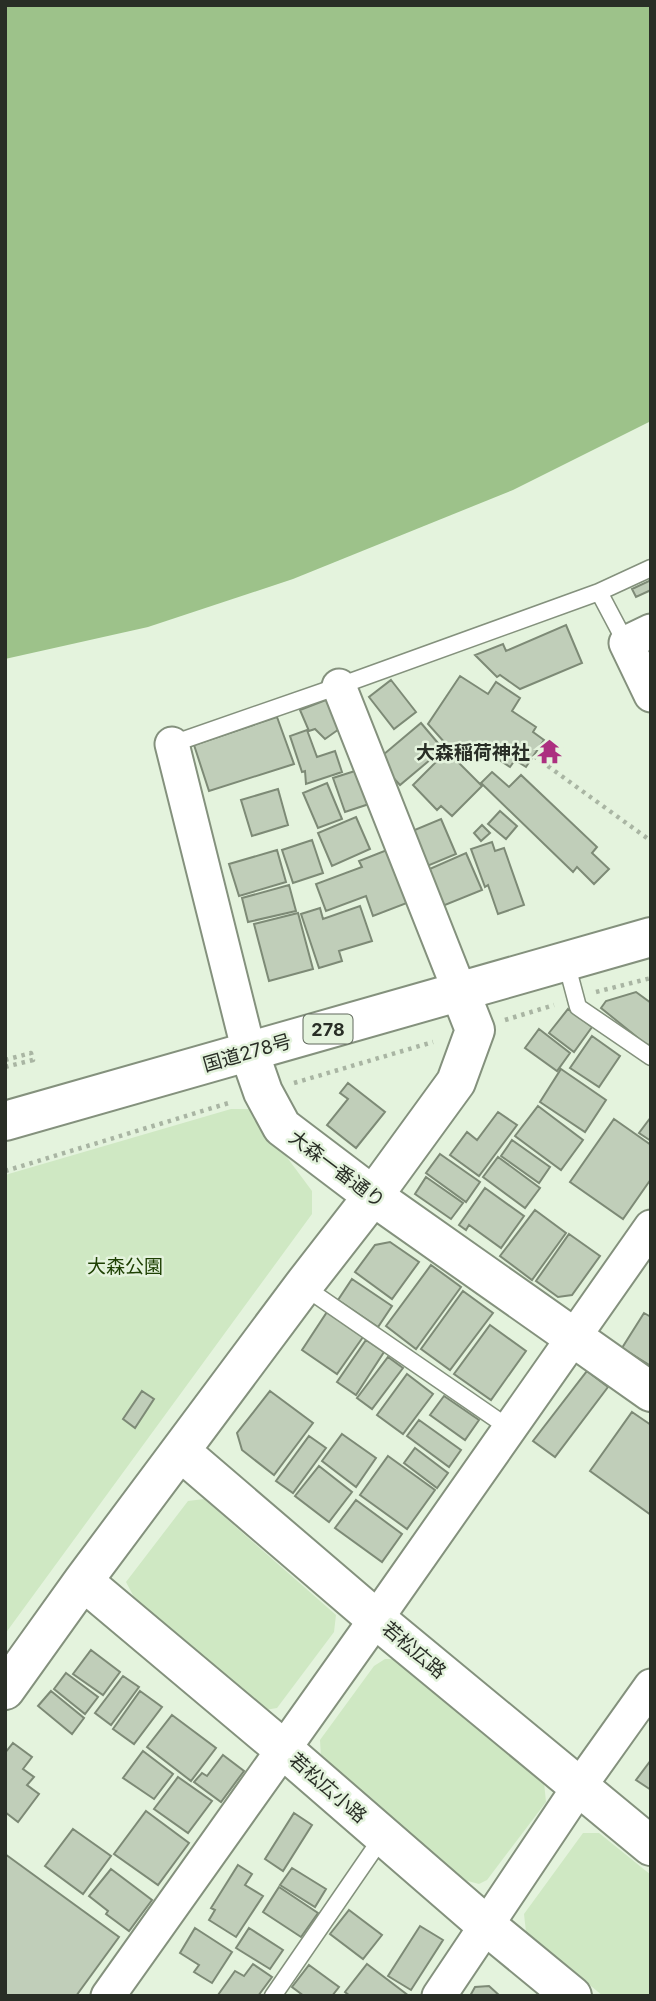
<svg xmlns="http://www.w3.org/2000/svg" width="656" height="2001" viewBox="0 0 656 2001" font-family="Inter,'Noto Sans JP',sans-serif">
  <rect width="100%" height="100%" fill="#e4f3dd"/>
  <path fill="#cfe8c3" d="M231 1109H251L312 1191V1214L5 1634V1175Z
    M204 1499 336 1615 334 1632 277 1708 259 1711 135 1599 126 1582 188 1501Z
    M385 1659H395L544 1782 546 1802 487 1880 479 1884 464 1880 321 1758 320 1740 374 1666Z
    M583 1833H599L651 1875V1996H603L526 1932 524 1914Z"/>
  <path fill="#9dc28a" d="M5 5H651V421L513 490 293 579 148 627 5 659Z"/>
  <path fill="#c0ceb9" stroke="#7d8a76" stroke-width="2" d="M651 580V590L636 597 632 589Z
    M566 625 582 663 520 689 500 675 497 677 475 655 503 644 506 651Z
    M460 676 488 694 496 682 520 698 512 711 536 727 533 732 544 740 526 767 515 760 510 767 483 749 476 760 457 747 455 750 445 743 428 724Z
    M391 680 416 712 394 729 369 697Z
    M331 698 342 727 325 739 315 729 309 731 300 710Z
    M277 717 294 764 209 791 194 745Z
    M421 723 443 749 400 785 377 760Z
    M307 730 317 757 335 751 342 772 306 784 305 771 302 772 290 736Z
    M447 751 482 786 452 816 441 806 437 810 413 785Z
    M358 770 369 804 345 812 333 778Z
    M492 772 509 787 521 775 597 847 592 853 609 869 594 884 577 867 573 872 481 783Z
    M327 783 342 819 318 828 303 793Z
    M278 789 288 825 252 836 241 800Z
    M500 811 517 826 506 839 488 824Z
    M356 817 370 849 332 866 318 833Z
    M441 819 456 854 420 869 405 834Z
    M482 825 490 833 481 841 474 833Z
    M312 840 323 873 293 883 282 850Z
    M492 842 495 851 504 848 524 905 498 914 488 885 485 887 471 849Z
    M392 848 412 901 373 916 366 896 326 911 316 884 362 867 359 861Z
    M277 850 286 882 239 896 229 864Z
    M466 853 482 890 440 907 425 871Z
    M289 885 296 911 248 922 242 898Z
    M360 906 372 941 339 951 342 961 319 968 301 914 320 908 323 919Z
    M298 913 313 969 269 981 254 924Z
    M636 992 651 1003V1042L648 1046 601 1008 606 1001Z
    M568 1009 592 1027 574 1052 549 1033Z
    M539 1029 570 1053 557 1071 525 1048Z
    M592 1036 620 1056 599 1087 570 1068Z
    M561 1069 606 1100 585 1132 540 1102Z
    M348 1083 385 1112 356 1148 327 1125 348 1099 340 1093Z
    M538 1106 583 1140 561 1170 515 1136Z
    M498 1112 517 1125 479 1176 450 1155 467 1132 477 1140Z
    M651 1117V1141L639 1133Z
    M614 1119 651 1145V1179L623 1219 570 1182Z
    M512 1140 550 1167 539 1183 501 1156Z
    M440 1154 480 1182 466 1202 426 1173Z
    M498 1157 540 1188 525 1208 483 1177Z
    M426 1177 463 1203 451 1219 415 1194Z
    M485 1188 524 1216 501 1248 469 1225 466 1230 459 1225Z
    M535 1210 566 1233 532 1280 500 1256Z
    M569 1234 600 1256 572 1295 558 1297 536 1281Z
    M390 1242 419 1262 392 1299 355 1272 375 1245Z
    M431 1265 461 1287 416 1349 386 1326Z
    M352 1279 392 1306 378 1327 338 1300Z
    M463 1291 493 1313 450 1370 421 1349Z
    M327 1312 363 1337 337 1374 302 1350Z
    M644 1313 651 1317V1366L622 1348Z
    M490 1325 526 1351 491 1400 454 1374Z
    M366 1340 384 1352 356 1395 337 1382Z
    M388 1357 403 1368 372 1409 357 1398Z
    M587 1371 608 1387 555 1457 533 1441Z
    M407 1374 433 1394 403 1434 377 1415Z
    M142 1391 154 1399 135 1428 123 1419Z
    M270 1391 313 1423 274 1475 242 1450 237 1433Z
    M444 1396 479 1420 465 1440 430 1415Z
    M632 1412 651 1425V1515L590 1471Z
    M419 1420 461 1450 449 1467 407 1436Z
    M342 1434 376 1458 356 1487 322 1461Z
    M309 1436 326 1448 293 1493 276 1481Z
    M415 1448 448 1473 437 1488 404 1463Z
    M388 1456 435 1490 407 1529 360 1495Z
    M319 1466 352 1492 329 1522 295 1496Z
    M356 1500 402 1534 382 1562 335 1528Z
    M91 1650 120 1672 103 1695 73 1674Z
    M66 1673 98 1697 85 1714 54 1689Z
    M123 1676 139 1687 111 1725 95 1713Z
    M51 1691 84 1718 72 1734 38 1706Z
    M140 1691 162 1707 134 1744 113 1729Z
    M172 1715 216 1748 191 1781 147 1747Z
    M13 1743 32 1757 23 1769 34 1777 27 1785 39 1794 18 1822 5 1812V1753Z
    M143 1751 173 1774 154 1799 123 1778Z
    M223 1755 244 1771 221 1802 194 1782 202 1773 207 1776Z
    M651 1760V1790L636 1780Z
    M178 1777 212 1801 188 1833 154 1809Z
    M146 1811 189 1843 158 1885 114 1854Z
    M294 1813 312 1825 283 1871 265 1859Z
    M73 1829 111 1856 83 1894 45 1866Z
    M5 1854 119 1937 76 1996H5Z
    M238 1865 252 1874 245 1885 263 1896 236 1937 209 1920 215 1910 211 1908Z
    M292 1868 326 1889 315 1907 280 1885Z
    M111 1869 152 1900 129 1931 106 1914 108 1911 89 1896Z
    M279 1887 318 1913 301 1937 263 1912Z
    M349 1910 382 1935 363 1959 330 1934Z
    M420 1926 443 1940 411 1990 388 1976Z
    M195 1928 232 1952 212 1983 194 1972 199 1965 180 1953Z
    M249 1928 283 1950 270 1969 236 1948Z
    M253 1964 272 1977 258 1996 218 1995 235 1971 244 1976Z
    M367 1964 409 1996H350L345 1992Z
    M309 1965 339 1987 332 1996H304L292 1987Z
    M489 1986 500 1996H470L475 1987Z"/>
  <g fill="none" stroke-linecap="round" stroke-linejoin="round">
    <defs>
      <path id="lane" d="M599 592 651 568
        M172 744 339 686 599 592 626 643
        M566 962 578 1007 651 1057
        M303 1286 509 1428
        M273 1996 383 1836"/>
      <path id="street" d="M651 631 626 643 651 695
        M339 686 460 992
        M172 744 249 1052
        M108 1996 376 1619 651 1227
        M439 1996 579 1787 651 1686"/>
      <path id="secondary" d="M249 1052 263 1092 282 1127 373 1196 651 1392
        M180 1451 376 1619 651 1846
        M83 1581 283 1749 487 1926 572 1996
        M5 1690 83 1581 303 1286 373 1196 456 1082 475 1030 460 992"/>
      <path id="highway" d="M5 1121 651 937"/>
    </defs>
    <use href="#lane" stroke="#84917d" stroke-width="19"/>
    <use href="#street" stroke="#84917d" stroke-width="37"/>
    <use href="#secondary" stroke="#84917d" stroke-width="42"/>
    <use href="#highway" stroke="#84917d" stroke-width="42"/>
    <path stroke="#a9b5a3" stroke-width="4.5" stroke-dasharray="3.5 5" stroke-linecap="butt" d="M534 756 651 841
      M596 992 651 978
      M505 1020 554 1005
      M5 1060 31 1053 33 1060 5 1067
      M294 1083 433 1042
      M5 1171 232 1102"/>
    <use href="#lane" stroke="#fff" stroke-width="16"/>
    <use href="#street" stroke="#fff" stroke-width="33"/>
    <use href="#secondary" stroke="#fff" stroke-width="38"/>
    <use href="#highway" stroke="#fff" stroke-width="38"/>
  </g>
  <defs>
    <symbol id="temple-bare" viewBox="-9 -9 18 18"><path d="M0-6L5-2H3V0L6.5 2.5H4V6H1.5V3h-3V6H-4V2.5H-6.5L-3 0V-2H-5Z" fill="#ac2f80" stroke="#e4f3dd" stroke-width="2.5" paint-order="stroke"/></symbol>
  </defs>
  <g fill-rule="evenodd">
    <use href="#temple-bare" x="532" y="734" width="35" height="35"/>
  </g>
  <g text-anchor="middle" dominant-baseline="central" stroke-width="5" stroke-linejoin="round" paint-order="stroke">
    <rect fill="#e4f3dd" stroke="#61695d" stroke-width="2" x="303.5" y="1014.5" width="49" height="29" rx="5"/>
    <g font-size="18" font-weight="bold" fill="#292e26">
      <text x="328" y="1029">278</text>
    </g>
    <g font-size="19" font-weight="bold" fill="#292e26" stroke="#e4f3dd" text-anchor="end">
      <text x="530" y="752">大森稲荷神社</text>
    </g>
    <g font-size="19" fill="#292e26" stroke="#e4f3dd">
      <text transform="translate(247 1053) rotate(-16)">国道278号</text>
      <text transform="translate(337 1169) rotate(37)">大森一番通り</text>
      <text transform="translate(414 1650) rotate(40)">若松広路</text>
      <text transform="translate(328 1788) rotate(41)">若松広小路</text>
    </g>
    <g font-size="19" fill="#1f4104" stroke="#e4f3dd">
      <text x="125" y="1266">大森公園</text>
    </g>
  </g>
  <rect width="656" height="2001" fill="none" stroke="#292e26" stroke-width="14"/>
</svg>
